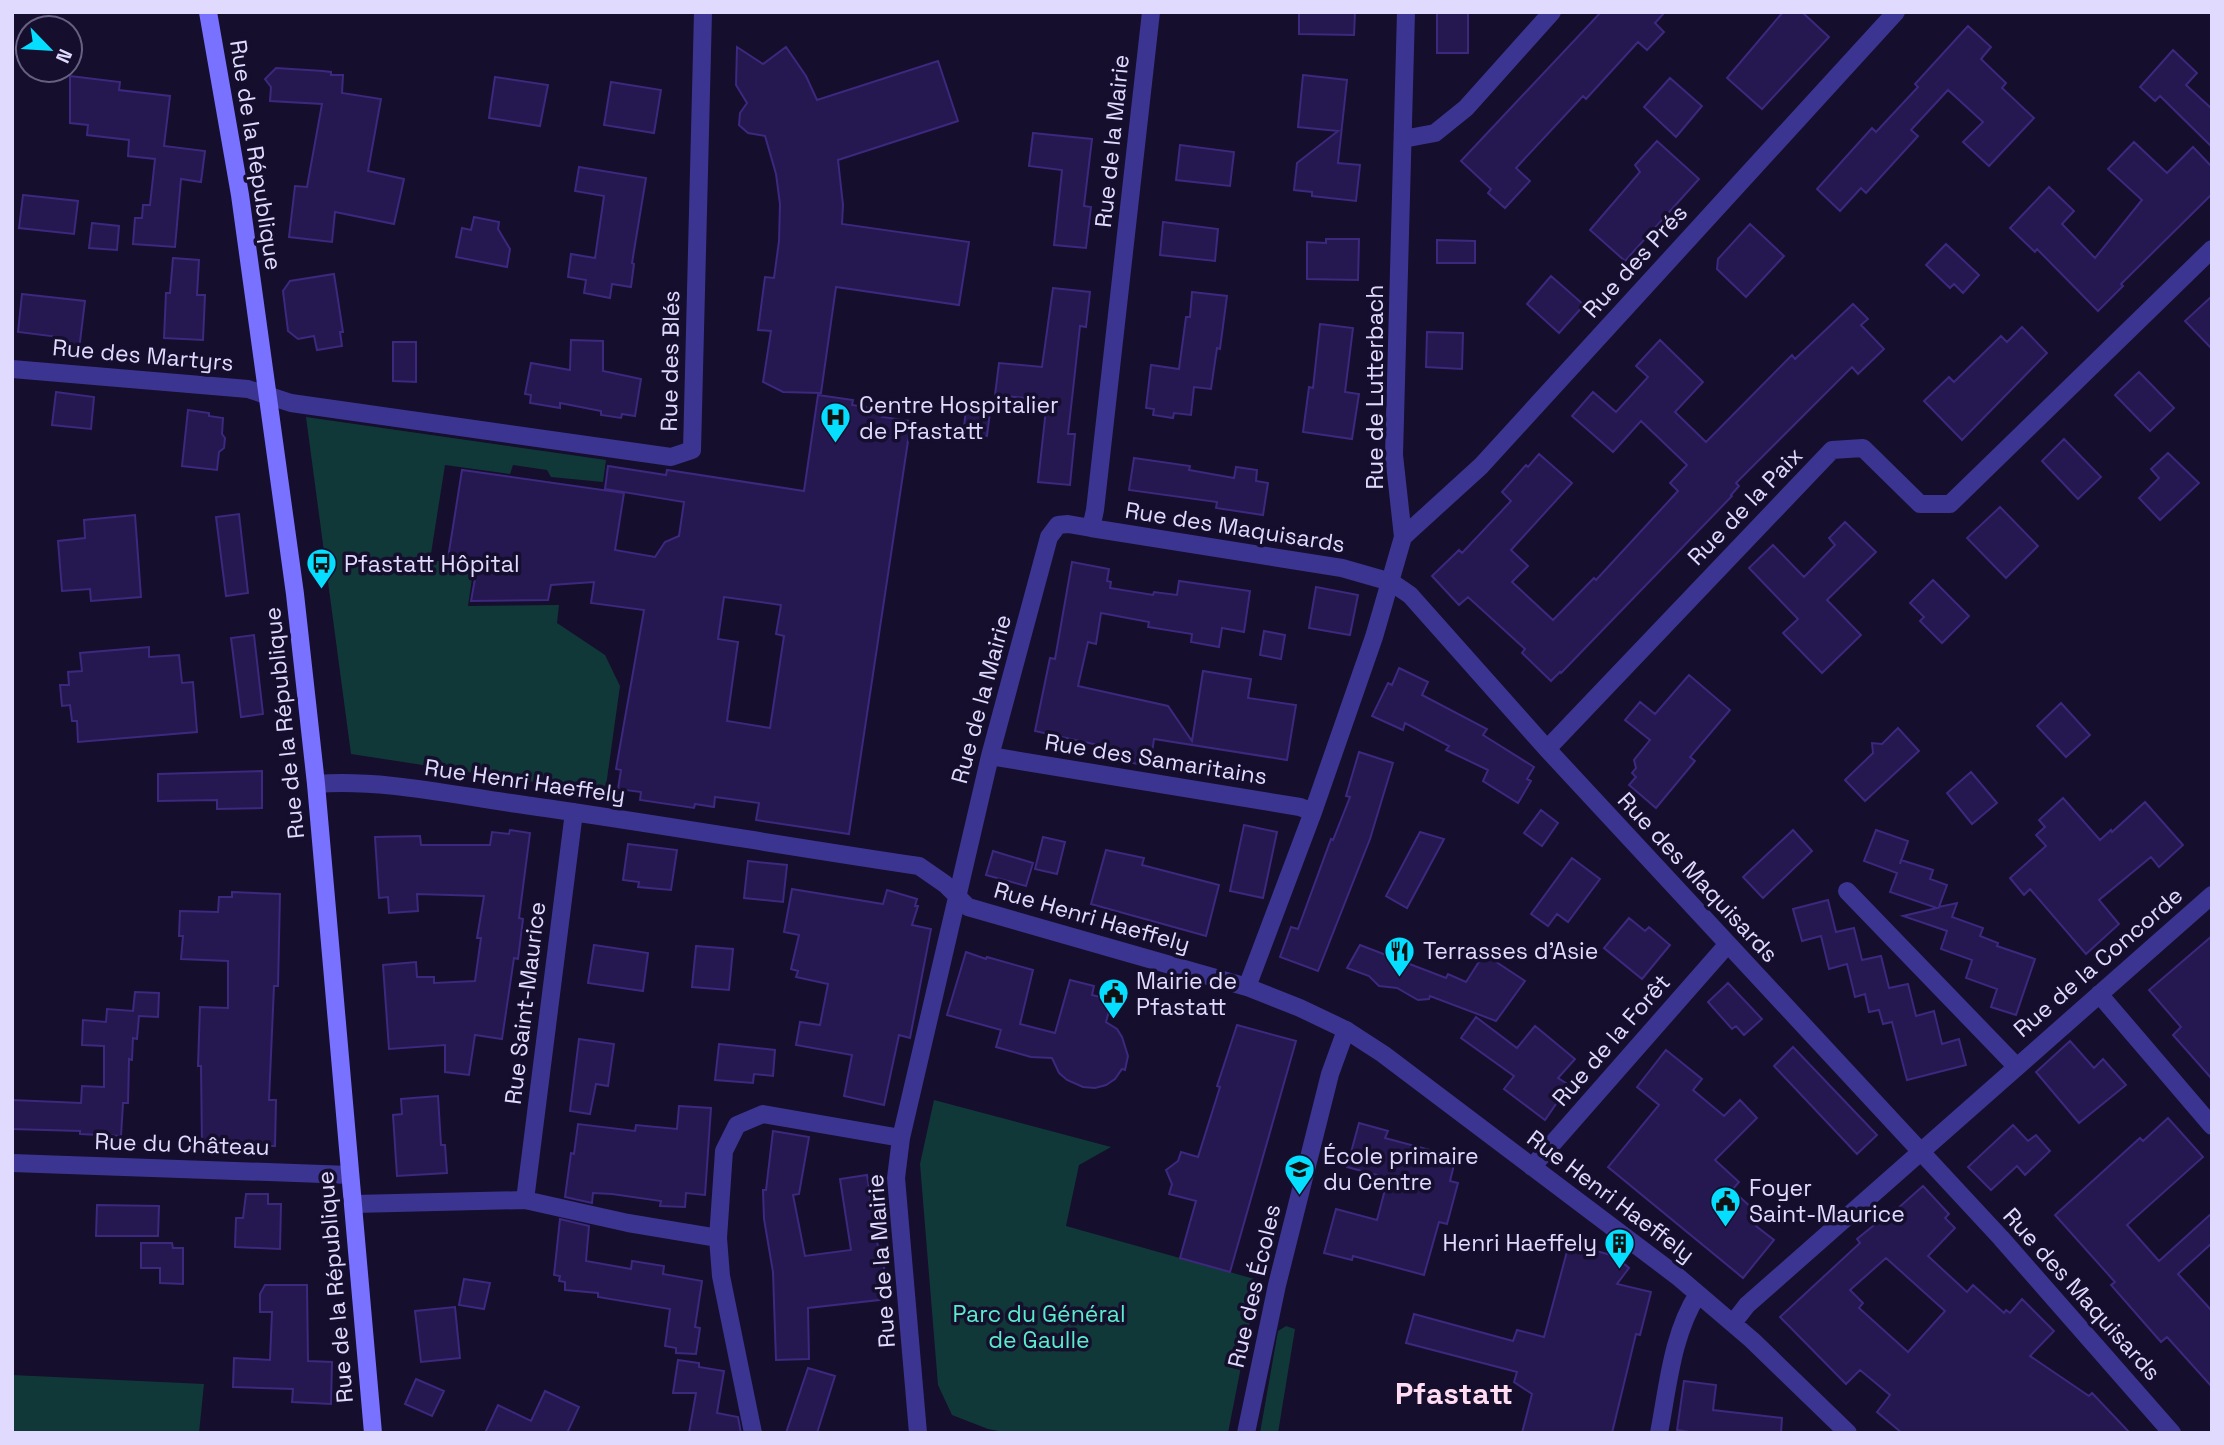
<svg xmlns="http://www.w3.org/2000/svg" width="2224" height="1445" viewBox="0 0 2224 1445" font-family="'Space Grotesk',sans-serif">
  <rect width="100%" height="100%" fill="#150e2d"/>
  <path fill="#113838" d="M306 417 606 460 603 482 551 477 547 470 513 465 510 474 445 465 430 560 474 565 468 606 559 605 557 623 605 655 620 686 605 793 351 754Z
    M934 1100 1111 1147 1079 1165 1066 1226 1258 1280 1228 1433H1009L988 1429 952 1415 938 1385 920 1164Z
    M1286 1326 1295 1329 1278 1433H1260L1278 1331Z
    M12 1375 204 1384 199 1433H12Z"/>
  <path fill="#251850" stroke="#3c287e" stroke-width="2" fill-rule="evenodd" d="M1299 12H1355L1354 35 1299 34Z
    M1437 12H1468V53H1437Z
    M1601 12H1665L1655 23 1664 32 1647 50 1638 42 1586 99 1583 96 1516 168 1530 181 1505 208 1488 193 1491 189 1461 161Z
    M1783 12H1802L1829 37 1762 109 1727 78Z
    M1968 26 1991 47 1981 59 2006 83 2002 88 2034 118 1989 166 1963 142 1983 122 1948 90 1911 130 1918 136 1866 193 1861 188 1840 211 1817 189 1872 128 1876 132 1918 87 1915 84Z
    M737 47 763 64 786 47 806 76 817 100 938 61 958 121 838 160 843 205 842 224 969 242 959 305 836 287 821 393 783 392 763 382 771 331 758 330 765 277 774 278 779 241 780 204 776 174 765 136 748 133 739 125 740 113 747 103 736 85Z
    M2173 50 2197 73 2186 85 2212 109V147L2160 96 2155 101 2140 87Z
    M276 68 323 71 331 72V75H343L342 93 381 99 368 171 404 179 394 224 335 212 332 242 289 237 295 186 307 187 322 104 270 101 271 87 265 79Z
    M1303 75 1347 80 1338 163 1360 165 1356 201 1312 196V192L1294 190 1297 163 1338 131 1298 127Z
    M70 76 120 82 119 90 170 96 164 146 205 151 201 182 181 179 175 247 133 244 135 218H142L143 205H150L155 159 128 156 129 140 87 135 88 125 70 123Z
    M495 77 548 85 540 126 489 118Z
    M1670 78 1702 106 1676 137 1644 107Z
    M611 82 661 90 654 133 604 125Z
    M1033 133 1092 139 1084 206 1091 207 1086 248 1054 245 1062 170 1029 166Z
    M1657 141 1699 179 1625 261 1590 230 1640 172 1635 165Z
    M2134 142 2167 173 2193 147 2212 167V194L2121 284 2123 286 2098 311 2037 249 2035 252 2010 228 2049 187 2074 211 2062 224 2095 258 2142 200 2108 169Z
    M1180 145 1234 152 1230 186 1176 180Z
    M579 167 646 178 632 263 634 264 631 287 612 284 610 298 584 293 586 280 568 277 571 254 595 258 604 196 575 191Z
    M23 195 78 201 74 234 19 228Z
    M474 217 499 222 498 229 510 249 507 267 456 257 462 228 471 230Z
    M1163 222 1218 229 1215 261 1160 255Z
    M92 223 119 226 117 250 89 248Z
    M1750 224 1784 256 1746 297 1717 269 1718 259Z
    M1326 239H1359L1358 280 1307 279V242L1326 243Z
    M1437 240 1475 241V263H1437Z
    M1946 244 1979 275 1963 293 1954 284 1950 288 1926 265Z
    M173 258 199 260 197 295H205L203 340 164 338 166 293H170Z
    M334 274 343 332H340L342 346 317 350 314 336 298 339 288 331 283 291 290 281Z
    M1551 276 1584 305 1559 333 1527 304Z
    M1053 288 1090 292 1086 327 1080 326 1074 381 1068 434H1075L1070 485 1038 482 1047 400 995 395 999 363 1042 367Z
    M1192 292 1227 296 1220 349 1217 348 1211 389 1194 387 1191 415 1174 413 1173 418 1153 415 1154 409 1146 408 1151 365 1179 369 1186 317H1190Z
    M22 294 85 301 78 358 57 356 59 337 18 332Z
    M2212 296V349L2185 321Z
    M1853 304 1868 319 1861 325 1884 349 1858 374 1852 367 1736 483 1739 486 1731 495 1732 496 1561 673 1560 672 1551 681 1522 653 1525 649 1468 597 1459 605 1432 576 1459 550 1462 553 1511 501 1502 492 1526 465 1528 467 1539 454 1572 483 1511 550 1528 566 1512 582 1553 620 1594 578 1596 580 1678 491 1670 483 1687 465 1641 421 1613 452 1572 416 1593 392 1616 412 1648 377 1636 366 1660 340 1703 382 1675 412 1706 442 1792 355 1795 359Z
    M1320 324 1353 328 1345 392 1359 394 1352 439 1303 432 1309 387 1313 388Z
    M2022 327 2047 353 1962 440 1924 401 1949 377 1954 382 2001 336 2007 342Z
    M1427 332 1463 333 1462 369 1426 367Z
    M571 340 603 341V371L641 379 635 416 622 414 621 418 601 415V411L560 403V408L530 403 531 395 525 394 531 363 570 370Z
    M393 342H416V382L393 381Z
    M2139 372 2174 408 2150 431 2115 395Z
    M56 392 94 397 91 429 52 425Z
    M818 395 853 400 852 405 884 410 882 417 911 421 849 834 756 820 759 803 715 797 714 807 695 804 694 808 640 800 641 792 618 789 621 770 616 769 644 610 591 603 594 582 551 585 548 600 471 601 478 562 448 558 462 470 624 493 615 550 655 557 665 542 679 536 684 502 605 489 608 466 666 475 667 470 804 491ZM724 597 781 605 776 634 784 636 770 728 727 721 738 642 718 639Z
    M188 410 209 413V416L223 418 222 434 225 438 224 448 219 452 217 470 182 466Z
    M966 410 990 412 987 436 963 434Z
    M2064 439 2101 477 2078 499 2042 461Z
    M2168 453 2199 483 2160 520 2139 498 2159 478 2151 469Z
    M1134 458 1190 466 1189 470 1234 478 1236 467 1257 470 1256 481 1268 483 1263 515 1216 508 1217 502 1129 490Z
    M2000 507 2038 546 2006 578 1967 538Z
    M239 514 248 593 226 596 216 517Z
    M135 515 141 597 91 601 90 589 62 591 58 541 85 538 84 520Z
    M1845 522 1876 552 1827 600 1861 635 1822 673 1783 633 1798 619 1749 568 1773 545 1804 577 1835 545 1829 538Z
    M1072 562 1109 569 1107 581 1111 582 1110 588 1153 595 1154 592 1177 595 1179 581 1250 591 1244 632 1222 628 1219 647 1191 642 1192 634 1148 627 1149 622 1101 613 1096 644 1088 642 1078 686 1168 706 1192 741 1203 671 1251 679 1248 698 1296 705 1287 760 1154 739 1150 766 1105 758 1107 747 1035 731 1050 658 1055 659Z
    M1933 580 1969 616 1942 643 1920 621 1924 617 1910 603Z
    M1316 587 1358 595 1350 635 1309 628Z
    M1264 631 1285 635 1281 659 1260 655Z
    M254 635 263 714 241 717 231 638Z
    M149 647V657L179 655 182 683 193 682 197 732 78 742 77 721H72L70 705 62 706 60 685H69L68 672 82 671 80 653Z
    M1399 668 1428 682 1422 695 1487 729 1483 735 1534 767 1527 779 1531 781 1518 803 1483 781 1488 770 1446 750 1449 746 1405 723 1403 730 1372 716 1388 683 1392 685Z
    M1689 675 1730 710 1690 757 1695 761 1656 808 1629 785 1636 777 1632 773 1636 768 1634 760 1650 740 1625 720 1640 702 1655 714Z
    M2061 703 2090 735 2066 757 2037 726Z
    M1898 728 1919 751 1865 801 1845 780 1873 753 1872 743 1882 744Z
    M1359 752 1393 763 1370 839 1318 971 1280 957 1291 927 1298 929 1331 839 1333 840 1350 797 1346 796Z
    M262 771V808L217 809V800L158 801V774Z
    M1971 772 1997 803 1972 824 1947 793Z
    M2063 798 2100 840 2111 830 2112 832 2145 802 2183 845 2159 867 2151 857 2099 900 2119 924 2086 954 2030 889 2024 895 2010 878 2046 846 2036 835 2045 827 2039 820Z
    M1541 810 1558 823 1542 846 1524 833Z
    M1244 825 1277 832 1263 898 1230 891Z
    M510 830 530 833 519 918 523 919 518 959 514 958 502 1039 475 1035 469 1075 445 1072V1045L389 1049 383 965 416 962 417 977H434V983L475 981 481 938H477L484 896 417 894 418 911 389 913 388 897 379 898 375 837 420 836 421 845H490L492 832 509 834Z
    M1793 830 1812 851 1763 898 1743 877Z
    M1876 830 1908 841 1900 864 1901 860 1933 870 1930 879 1947 885 1939 907 1957 903 1952 917 1983 928 1980 936 1998 943 1997 946 2035 959 2016 1015 1991 1007 1997 989 1966 978 1972 960 1941 949 1947 931 1903 916 1937 908 1890 892 1897 873 1864 861Z
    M1420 832 1444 839 1407 908 1386 896Z
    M1043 837 1065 842 1057 874 1035 869Z
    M628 844 677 850 671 890 638 887 639 882 623 880Z
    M1106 850 1144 858 1142 865 1219 885 1206 936 1091 904Z
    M993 851 1033 863 1026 886 986 875Z
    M1572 858 1600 879 1568 922 1557 914 1548 926 1531 914Z
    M748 861 787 865 783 902 744 898Z
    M792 889 883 904 887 890 917 899 915 906H918L912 925 931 929 910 1038 899 1035 884 1105 844 1096 852 1055 796 1045 800 1022 820 1025 828 984 796 977 798 971 791 969 799 935 784 932Z
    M232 892 280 894 278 986H274L269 1100H276L275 1146 202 1144 201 1066H198L200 1007 228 1008V961L181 959 183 936H179L180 911 218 912 219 897H232Z
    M1828 900 1836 932 1854 928 1862 960 1881 956 1889 988 1908 984 1916 1016 1934 1011 1942 1044 1959 1039 1966 1065 1907 1080 1892 1022 1883 1024 1879 1010 1869 1012 1865 994 1855 997 1847 964 1829 969 1821 936 1802 941 1793 909Z
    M1629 918 1645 931 1649 927 1670 945 1642 979 1604 948Z
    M2212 936V1079L2173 1035 2181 1027 2149 990Z
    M594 945 648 953 643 991 588 983Z
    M1360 945 1446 978 1448 974 1466 982 1484 954 1525 981 1496 1021 1430 996 1429 999 1418 1000 1397 988 1379 986 1369 976 1347 968Z
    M696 946 733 949 729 990 692 987Z
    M966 952 986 959 987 957 1033 970 1020 1024 1055 1033 1070 980 1094 986 1092 995 1112 1000 1106 1022 1117 1029 1122 1037 1128 1056 1125 1070 1122 1069 1115 1079 1106 1085 1095 1088 1083 1087 1067 1080 1059 1073 1052 1058 1031 1057 996 1047 1001 1030 947 1015Z
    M1728 983 1762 1019 1744 1035 1736 1026 1732 1029 1708 1002Z
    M135 992 159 993 158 1017 139 1016 137 1039 133 1038 132 1060 129 1059 128 1103H123L121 1136 80 1134V1131L12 1129V1100L81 1103 82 1086 104 1087V1046L82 1045 83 1020 106 1022 107 1009 133 1011Z
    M1476 1017 1517 1048 1535 1026 1575 1059 1558 1078 1569 1085 1545 1120 1504 1089 1514 1076 1461 1038Z
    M1237 1025 1296 1041 1230 1272 1180 1258 1196 1201 1169 1194 1172 1184 1166 1170 1178 1161 1181 1152 1198 1157 1220 1087 1217 1086Z
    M579 1039 614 1044 608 1086 596 1084 590 1114 570 1111Z
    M2070 1041 2094 1068 2103 1059 2126 1085 2079 1123 2036 1072Z
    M719 1044 775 1050 773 1076 754 1074 753 1083 715 1080Z
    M1793 1047 1877 1135 1857 1154 1774 1066Z
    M1666 1050 1702 1079 1693 1090 1724 1116 1740 1100 1757 1118 1715 1160 1739 1182 1732 1190 1763 1218 1756 1226 1774 1240 1743 1278 1608 1167 1659 1105 1637 1087Z
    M438 1096 441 1145H445L447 1173 397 1176 393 1115 402 1114 401 1099Z
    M679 1106 711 1108 705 1195 686 1193 685 1207 660 1206 661 1201 612 1194 593 1193 592 1203 565 1197 571 1153 574 1154 578 1124 635 1131 636 1125 677 1129Z
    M2168 1118 2203 1157 2127 1225 2159 1261 2212 1213V1243L2178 1274 2212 1311V1387L2167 1337 2161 1342 2111 1285 2115 1282 2055 1215 2140 1138 2143 1141Z
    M1359 1123 1388 1131 1385 1138 1456 1157 1450 1181 1458 1183 1447 1224 1439 1222 1424 1275 1353 1256 1352 1260 1324 1253 1336 1209 1377 1220 1388 1178 1347 1167Z
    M2013 1125 2028 1141 2036 1135 2050 1151 2025 1175 2017 1166 1991 1190 1968 1167Z
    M773 1131 809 1137 799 1194 793 1195 805 1256 851 1250 840 1179 867 1175 878 1247 881 1246 883 1259 888 1299 808 1308 809 1359 776 1360 773 1272 764 1219 763 1190H766Z
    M1923 1186 1949 1214 1945 1218 1955 1228 1928 1256 1967 1292 1973 1285 2004 1313 2006 1310 2010 1313 2022 1299 2054 1331 2030 1356 2089 1396 2092 1393 2130 1433H1902L1877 1412 1890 1395 1860 1370 1846 1384 1780 1317 1860 1243 1857 1239 1895 1208 1896 1210ZM1886 1258 1945 1311 1908 1352 1859 1308 1863 1303 1850 1290Z
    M246 1194H268V1204H281L280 1249 235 1247 236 1218H243Z
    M97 1205 159 1206 158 1236H96Z
    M560 1219 589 1226 586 1261 631 1269 632 1261 664 1266 663 1274 702 1281 695 1327 700 1328 696 1354 676 1353V1348L665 1346 670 1309 598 1297V1293L565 1290V1282L559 1281 560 1276 554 1275Z
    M141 1243H172L173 1248H183V1284L160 1283V1268H141Z
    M1569 1244 1615 1256 1629 1268 1617 1284 1651 1292 1640 1335 1636 1334 1612 1433H1522L1532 1394 1514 1382 1517 1372 1406 1343 1414 1314 1513 1341 1517 1330 1544 1337Z
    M464 1279 490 1283 484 1309 459 1305Z
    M265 1285H307L308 1361 332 1362 331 1404 292 1402 293 1389 233 1387 234 1358 270 1360 272 1312H260V1294Z
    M455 1307 460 1358 421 1362 415 1311Z
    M678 1360 699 1363V1367L724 1371 717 1413 738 1417 741 1433H689L696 1393H673Z
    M808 1368 835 1376 817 1433H786Z
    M416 1379 444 1391 432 1416 405 1404Z
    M1684 1381 1716 1385 1713 1410 1782 1418 1781 1433H1695L1677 1430Z
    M545 1391 579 1407 567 1433H485L498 1405 531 1421Z"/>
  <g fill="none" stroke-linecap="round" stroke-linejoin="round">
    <path stroke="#3b3591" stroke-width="18" d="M1847 891 2016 1066
      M1246 1433 1277 1285 1330 1074 1346 1030"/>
    <path stroke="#3b3591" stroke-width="18" d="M1403 139 1435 133 1466 108 1552 12
      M12 369 248 389 291 403 671 457 692 450 703 12
      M1091 528 1342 568 1391 582 1410 595 1547 749 2001 1238 2172 1433
      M1403 537 1481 466 1896 12
      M1547 749 1832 450 1863 448 1920 504H1950L2212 249
      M990 756 1300 807 1313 812
      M316 784C383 779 452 795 518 804 652 823 785 846 919 866L945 884 968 907 1247 987 1300 1008 1346 1030 1383 1054 1677 1276 1752 1340 1848 1433
      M1247 987 1313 812 1374 637 1403 537 1394 455 1406 12
      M2099 994 2212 1126
      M12 1163 350 1175
      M1532 1167 1727 945
      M525 1200 574 812
      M354 1204 525 1200 628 1223 718 1238
      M1733 1323 1747 1305 2212 895
      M753 1433 721 1276 718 1238 724 1151 737 1125 763 1114 901 1138
      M918 1433 896 1178 901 1138 990 756 1049 537 1058 525 1068 524 1091 528 1095 510 1151 12
      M1659 1433C1668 1387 1672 1334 1698 1294"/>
    <path stroke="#7971ff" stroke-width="18" d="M208 12 240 195 295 594 316 784 373 1433"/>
  </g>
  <defs>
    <symbol id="hospital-pin" viewBox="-11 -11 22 30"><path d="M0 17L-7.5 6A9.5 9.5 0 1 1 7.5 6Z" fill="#06deff" stroke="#150e2d"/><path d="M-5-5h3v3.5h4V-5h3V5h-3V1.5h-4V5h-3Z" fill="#111"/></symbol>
    <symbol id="bus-pin" viewBox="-11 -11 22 30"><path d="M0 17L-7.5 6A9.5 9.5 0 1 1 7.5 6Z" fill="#06deff" stroke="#150e2d"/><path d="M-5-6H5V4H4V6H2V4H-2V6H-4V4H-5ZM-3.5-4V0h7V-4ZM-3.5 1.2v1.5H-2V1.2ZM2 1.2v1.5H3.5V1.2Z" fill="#111"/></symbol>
    <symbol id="restaurant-pin" viewBox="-11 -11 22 30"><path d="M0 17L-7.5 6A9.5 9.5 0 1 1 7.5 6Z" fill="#06deff" stroke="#150e2d"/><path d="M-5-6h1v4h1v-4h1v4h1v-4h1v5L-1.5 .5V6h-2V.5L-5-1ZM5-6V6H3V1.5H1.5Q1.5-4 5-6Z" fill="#111"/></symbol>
    <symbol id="civic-pin" viewBox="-11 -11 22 30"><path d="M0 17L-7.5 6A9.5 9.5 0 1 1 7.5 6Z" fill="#06deff" stroke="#150e2d"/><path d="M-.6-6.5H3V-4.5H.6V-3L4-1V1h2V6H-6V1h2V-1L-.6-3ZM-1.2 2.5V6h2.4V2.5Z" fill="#111"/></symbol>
    <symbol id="school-pin" viewBox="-11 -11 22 30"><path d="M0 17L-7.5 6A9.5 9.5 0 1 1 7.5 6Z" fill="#06deff" stroke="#150e2d"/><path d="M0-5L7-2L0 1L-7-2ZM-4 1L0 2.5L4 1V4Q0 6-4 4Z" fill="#111"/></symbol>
    <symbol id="building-pin" viewBox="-11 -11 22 30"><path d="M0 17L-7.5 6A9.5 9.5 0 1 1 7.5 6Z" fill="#06deff" stroke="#150e2d"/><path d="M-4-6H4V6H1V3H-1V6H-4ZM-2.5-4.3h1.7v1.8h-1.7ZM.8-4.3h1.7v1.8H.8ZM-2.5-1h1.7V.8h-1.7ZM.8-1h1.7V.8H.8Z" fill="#111"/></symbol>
  </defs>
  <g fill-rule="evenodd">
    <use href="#hospital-pin" x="818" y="400" width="35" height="47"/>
    <use href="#bus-pin" x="304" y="546" width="35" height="47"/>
    <use href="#restaurant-pin" x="1382" y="934" width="35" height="47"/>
    <use href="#civic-pin" x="1096" y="976" width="35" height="47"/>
    <use href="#school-pin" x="1282" y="1152" width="35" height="47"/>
    <use href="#civic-pin" x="1708" y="1184" width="35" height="47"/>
    <use href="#building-pin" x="1602" y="1226" width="35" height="47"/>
  </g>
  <g text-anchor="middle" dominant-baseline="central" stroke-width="7" stroke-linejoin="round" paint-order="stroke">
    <g font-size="23" fill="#e0daff" stroke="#150e2d">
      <text transform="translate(1112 141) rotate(-84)">Rue de la Mairie</text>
      <text transform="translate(256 155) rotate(81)">Rue de la République</text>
      <text transform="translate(1635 261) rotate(-48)">Rue des Prés</text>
      <text transform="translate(143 355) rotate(5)">Rue des Martyrs</text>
      <text transform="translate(670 361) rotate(-89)">Rue des Blés</text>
      <text transform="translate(1375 387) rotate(-90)">Rue de Lutterbach</text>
      <text transform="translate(1745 506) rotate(-46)">Rue de la Paix</text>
      <text transform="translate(1235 527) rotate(9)">Rue des Maquisards</text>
      <text transform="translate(981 699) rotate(-75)">Rue de la Mairie</text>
      <text transform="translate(284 723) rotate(-96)">Rue de la République</text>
      <text transform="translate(1156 759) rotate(9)">Rue des Samaritains</text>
      <text transform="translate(525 781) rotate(8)">Rue Henri Haeffely</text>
      <text transform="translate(1698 877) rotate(47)">Rue des Maquisards</text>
      <text transform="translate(1092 917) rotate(16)">Rue Henri Haeffely</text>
      <text transform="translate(2098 962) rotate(-41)">Rue de la Concorde</text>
      <text transform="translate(525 1003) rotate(-83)">Rue Saint-Maurice</text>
      <text transform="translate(1611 1040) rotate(-49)">Rue de la Forêt</text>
      <text transform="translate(182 1144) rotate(2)">Rue du Château</text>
      <text transform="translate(1611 1196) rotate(37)">Rue Henri Haeffely</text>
      <text transform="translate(881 1261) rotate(-94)">Rue de la Mairie</text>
      <text transform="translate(1254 1286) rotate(-77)">Rue des Écoles</text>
      <text transform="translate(335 1287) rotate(-95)">Rue de la République</text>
      <text transform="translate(2082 1294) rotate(48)">Rue des Maquisards</text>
    </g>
    <g font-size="23" fill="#e0daff" stroke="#150e2d" text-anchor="start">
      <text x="859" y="405">Centre Hospitalier<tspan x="859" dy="26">de Pfastatt</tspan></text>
      <text x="344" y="564">Pfastatt Hôpital</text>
      <text x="1423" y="951">Terrasses d'Asie</text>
      <text x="1136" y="981">Mairie de<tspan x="1136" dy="26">Pfastatt</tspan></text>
      <text x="1323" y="1156">École primaire<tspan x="1323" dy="26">du Centre</tspan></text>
      <text x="1749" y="1188">Foyer<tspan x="1749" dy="26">Saint-Maurice</tspan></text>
      <text x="1597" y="1243" text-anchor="end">Henri Haeffely</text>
    </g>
    <g font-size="23" fill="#59edcc" stroke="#150e2d">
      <text x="1039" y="1314">Parc du Général<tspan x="1039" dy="26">de Gaulle</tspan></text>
    </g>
    <g font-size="30" font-weight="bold" fill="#ffdcf1" stroke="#150e2d">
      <text x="1454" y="1393">Pfastatt</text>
    </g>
  </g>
  <rect width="2224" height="1445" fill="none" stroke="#e0daff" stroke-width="28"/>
  <g transform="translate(49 49) rotate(115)"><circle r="33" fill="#150e2d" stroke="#666081" stroke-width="2"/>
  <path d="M0-5L12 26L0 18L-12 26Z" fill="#06deff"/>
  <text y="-10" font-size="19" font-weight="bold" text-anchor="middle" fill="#e0daff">N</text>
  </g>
</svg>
